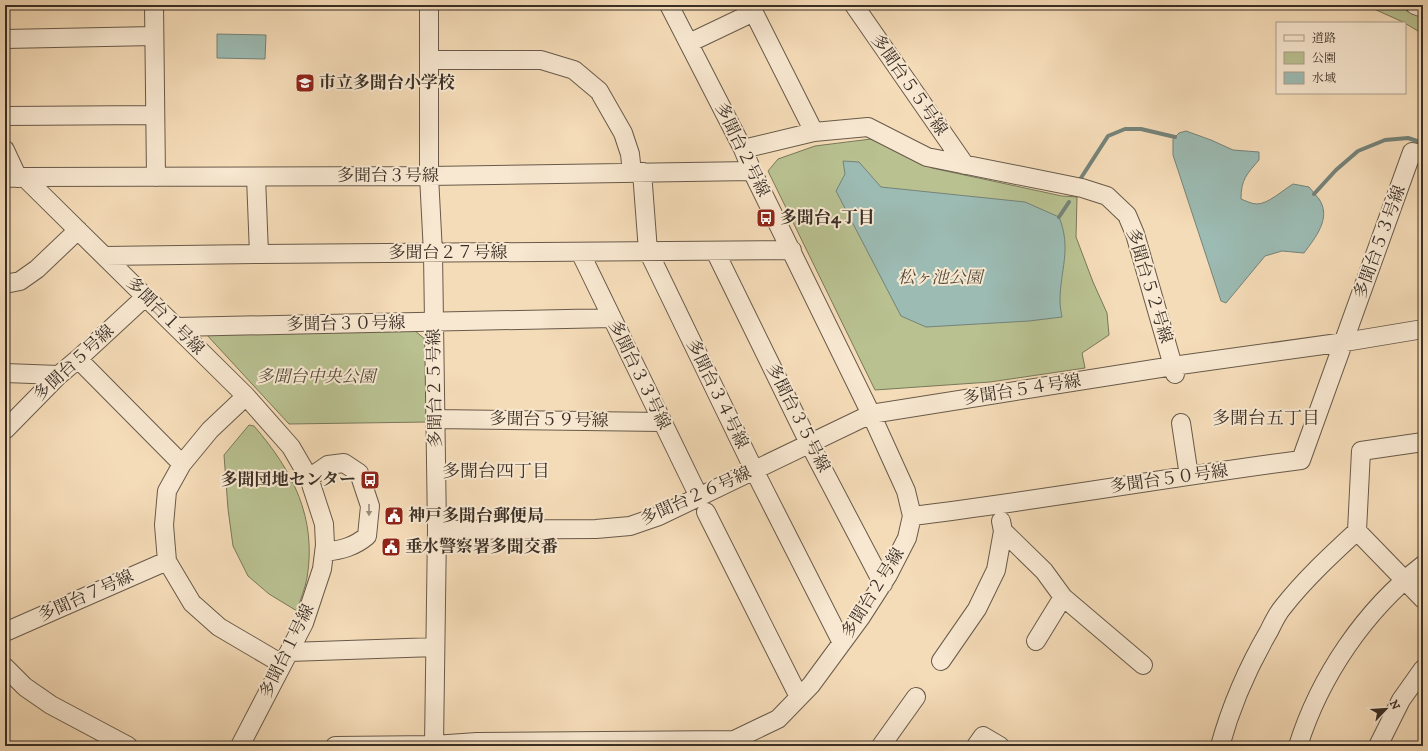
<svg xmlns="http://www.w3.org/2000/svg" width="1428" height="751" viewBox="0 0 1428 751" font-family="'IM FELL DW Pica','Noto Serif JP',serif">
  <rect width="100%" height="100%" fill="#f5dcb8"/>
  <filter id="stains"><feTurbulence type="fractalNoise" baseFrequency=".005" numOctaves="4"/><feColorMatrix values="0 0 0 0 .2 0 0 0 0 .09 0 0 0 0 .02 0 0 0 .5 -.17"/></filter>
  <radialGradient id="worn" r=".72"><stop offset=".6" stop-color="#630" stop-opacity="0"/><stop offset="1" stop-color="#630" stop-opacity=".3"/></radialGradient>
  <path fill="#b9c191" stroke="#79785b" d="M1375 5H1396L1413 14 1423 17V34L1403 22 1374 9Z
    M871 139 932 168 1062 196 1077 197 1076 237 1093 282 1107 313 1109 335 1082 353 1085 368 990 382 875 390 768 171 778 159 815 146Z
    M414 330 426 340 427 422 289 424 205 333Z
    M249 425 254 426C293 471 317 518 307 578 305 589 300 600 297 611L269 594 248 576 233 546 228 509 224 455Z"/>
  <path fill="#9cbbb3" stroke="#74837a" d="M217 34 266 35 265 59 217 58Z
    M1186 131 1211 140 1233 150 1259 152V160C1247 174 1241 179 1241 199 1246 201 1252 204 1257 204 1268 204 1283 190 1293 184L1309 187C1312 191 1316 195 1319 199 1332 218 1315 238 1304 253L1282 251 1265 256 1226 303 1221 301 1173 155V139L1179 133Z
    M843 161 859 162 881 187 1025 202 1059 217C1072 249 1060 270 1060 301 1060 307 1061 312 1062 317L1029 321 926 327 901 316 836 191 845 174Z"/>
  <g fill="none" stroke-linecap="round" stroke-linejoin="round">
    <path stroke="#74837a" stroke-width="4" d="M1079 181 1108 136 1125 129H1141L1175 137
      M1314 194 1336 170 1358 151 1385 140 1408 138 1423 143
      M1059 217 1069 202"/>
    <defs>
      <path id="minor" d="M154 5 156 177
        M429 5V176L433 253 437 530 434 745
        M750 5 814 132
        M854 5 965 165
        M1415 5 1423 8
        M5 39 154 36
        M689 43 754 12
        M429 60H541L574 70 599 91 623 133 630 154 632 173
        M5 116 155 115
        M743 149 814 132 868 127 927 157 1082 188 1107 196 1127 215 1135 234 1173 366 1345 342 1423 329
        M5 150 18 178
        M642 172 648 251 754 470 842 643
        M24 177 429 176 752 171
        M256 177 259 254
        M5 178 24 177 246 396 291 447 309 478 324 524 325 545 322 569 304 623 240 746
        M715 251 809 443 883 584
        M580 252 699 497
        M104 256 259 254 792 250
        M5 284 20 281 37 269 78 230
        M176 327 612 318
        M78 359 182 464
        M5 373 59 375
        M246 396 210 430 182 464 167 491 164 525 167 561 192 603 219 627 282 664
        M435 419 662 422
        M1181 423 1189 476
        M5 430 59 375 78 359 145 297
        M309 478 328 465 344 463 359 473 370 506 367 536C354 547 341 550 325 552
        M706 512 799 697
        M912 516C1042 500 1171 477 1301 460L1412 152 1423 155
        M437 530 596 529 630 526 659 516 871 414 1173 366 1175 374
        M1003 531 1044 571 1063 597 1143 665
        M1357 531 1423 599
        M5 632 167 561
        M1036 641 1063 597
        M289 652 435 647
        M941 661 977 609 996 570 1003 531 1001 521
        M5 667 25 687 51 705 128 746
        M335 746 434 745 477 742 734 740 778 719 811 685 861 617 888 575 907 538 912 516 906 491 871 414 752 171 743 149 669 5
        M881 746 916 697
        M976 746 983 736 1000 746
        M1220 746C1231 706 1248 667 1269 631 1273 623 1277 614 1283 607 1305 579 1331 555 1357 531L1361 451 1423 442
        M1298 746C1320 676 1365 610 1423 565
        M1378 746 1401 700 1423 669"/>
    </defs>
    <use href="#minor" stroke="#685a4a" stroke-width="20"/>
    <use href="#minor" stroke="#f8e8d1" stroke-width="18"/>
  </g>
  <defs><path id="oneway-solid" d="M-6-.8H1V-3.2L6.5 0L1 3.2V.8H-6Z"/></defs>
  <use fill="#988b7b" href="#oneway-solid" transform="translate(369 510) rotate(90)"/>
  <defs>
    <symbol id="school-square" viewBox="-11 -11 22 22"><rect x="-9" y="-9" width="18" height="18" rx="4" fill="#8f2418" stroke="#f8e8d1"/><path d="M0-5L7-2L0 1L-7-2ZM-4 1L0 2.5L4 1V4Q0 6-4 4Z" fill="#fff"/></symbol>
    <symbol id="bus-square" viewBox="-11 -11 22 22"><rect x="-9" y="-9" width="18" height="18" rx="4" fill="#8f2418" stroke="#f8e8d1"/><path d="M-5-6H5V4H4V6H2V4H-2V6H-4V4H-5ZM-3.5-4V0h7V-4ZM-3.5 1.2v1.5H-2V1.2ZM2 1.2v1.5H3.5V1.2Z" fill="#fff"/></symbol>
    <symbol id="civic-square" viewBox="-11 -11 22 22"><rect x="-9" y="-9" width="18" height="18" rx="4" fill="#8f2418" stroke="#f8e8d1"/><path d="M-.6-6.5H3V-4.5H.6V-3L4-1V1h2V6H-6V1h2V-1L-.6-3ZM-1.2 2.5V6h2.4V2.5Z" fill="#fff"/></symbol>
  </defs>
  <g fill-rule="evenodd">
    <use href="#school-square" x="294" y="72" width="22" height="22"/>
    <use href="#bus-square" x="755" y="207" width="22" height="22"/>
    <use href="#bus-square" x="359" y="469" width="22" height="22"/>
    <use href="#civic-square" x="383" y="505" width="22" height="22"/>
    <use href="#civic-square" x="380" y="536" width="22" height="22"/>
  </g>
  <g text-anchor="middle" dominant-baseline="central" stroke-width="4" stroke-linejoin="round" paint-order="stroke">
    <g font-size="17" font-weight="bold" fill="#392e25" stroke="#f8e8d1" text-anchor="start">
      <text x="319" y="83">市立多聞台小学校</text>
      <text x="780" y="218">多聞台4丁目</text>
      <text x="356" y="480" text-anchor="end">多聞団地センター</text>
      <text x="408" y="516">神戸多聞台郵便局</text>
      <text x="405" y="547">垂水警察署多聞交番</text>
    </g>
    <g font-size="17" fill="#392e25" stroke="#f8e8d1">
      <text transform="translate(909 85) rotate(55)">多聞台５５号線</text>
      <text transform="translate(742 150) rotate(64)">多聞台２号線</text>
      <text x="388" y="176">多聞台３号線</text>
      <text transform="translate(1380 242) rotate(-70)">多聞台５３号線</text>
      <text x="448" y="253">多聞台２７号線</text>
      <text transform="translate(1149 286) rotate(73)">多聞台５２号線</text>
      <text transform="translate(165 316) rotate(45)">多聞台１号線</text>
      <text transform="translate(346 324) rotate(-1)">多聞台３０号線</text>
      <text transform="translate(74 363) rotate(-43)">多聞台５号線</text>
      <text transform="translate(639 375) rotate(64)">多聞台３３号線</text>
      <text transform="translate(435 388) rotate(-91)">多聞台２５号線</text>
      <text transform="translate(1022 390) rotate(-9)">多聞台５４号線</text>
      <text transform="translate(717 394) rotate(64)">多聞台３４号線</text>
      <text transform="translate(798 418) rotate(63)">多聞台３５号線</text>
      <text transform="translate(549 420) rotate(1)">多聞台５９号線</text>
      <text transform="translate(1169 479) rotate(-8)">多聞台５０号線</text>
      <text transform="translate(696 496) rotate(-24)">多聞台２６号線</text>
      <text transform="translate(873 593) rotate(-58)">多聞台２号線</text>
      <text transform="translate(86 596) rotate(-24)">多聞台７号線</text>
      <text transform="translate(287 651) rotate(-64)">多聞台１号線</text>
    </g>
    <g font-size="17" font-style="italic" fill="#534b3b" stroke="#f8e8d1">
      <text x="940" y="278">松ヶ池公園</text>
      <text x="316" y="377">多聞台中央公園</text>
    </g>
    <g font-size="18" fill="#392e25" stroke="#f8e8d1">
      <text x="1266" y="419">多聞台五丁目</text>
      <text x="496" y="472">多聞台四丁目</text>
    </g>
  </g>
  <rect width="1428" height="751" fill="none" stroke="#f5dcb8" stroke-width="20"/>
  <rect x="6" y="6" width="1416" height="739" fill="none" stroke="#392e25" stroke-width="2"/>
  <rect x="10" y="10" width="1408" height="731" fill="none" stroke="#392e25"/>
  <rect x="1276" y="22" width="130" height="72" fill="#f8e8d1" stroke="#ac9e8c"/>
  <rect x="1284" y="35" width="20" height="6" fill="#f8e8d1" stroke="#ac9e8c"/>
  <text x="1312" y="42" font-size="12" fill="#392e25">道路</text>
  <rect x="1284" y="52" width="20" height="12" fill="#b9c191" stroke="#ac9e8c"/>
  <text x="1312" y="62" font-size="12" fill="#392e25">公園</text>
  <rect x="1284" y="72" width="20" height="12" fill="#9cbbb3" stroke="#ac9e8c"/>
  <text x="1312" y="82" font-size="12" fill="#392e25">水域</text>
  <g transform="translate(1386 709) rotate(65)" stroke="#f8e8d1" stroke-width="3" paint-order="stroke">
  <path d="M0-3L7 15L0 10L-7 15Z" fill="#392e25"/>
  <text y="-6" font-size="11" font-weight="bold" text-anchor="middle" fill="#392e25">N</text>
  </g>
  <rect width="100%" height="100%" filter="url(#stains)"/>
  <rect width="100%" height="100%" fill="url(#worn)"/>
</svg>
